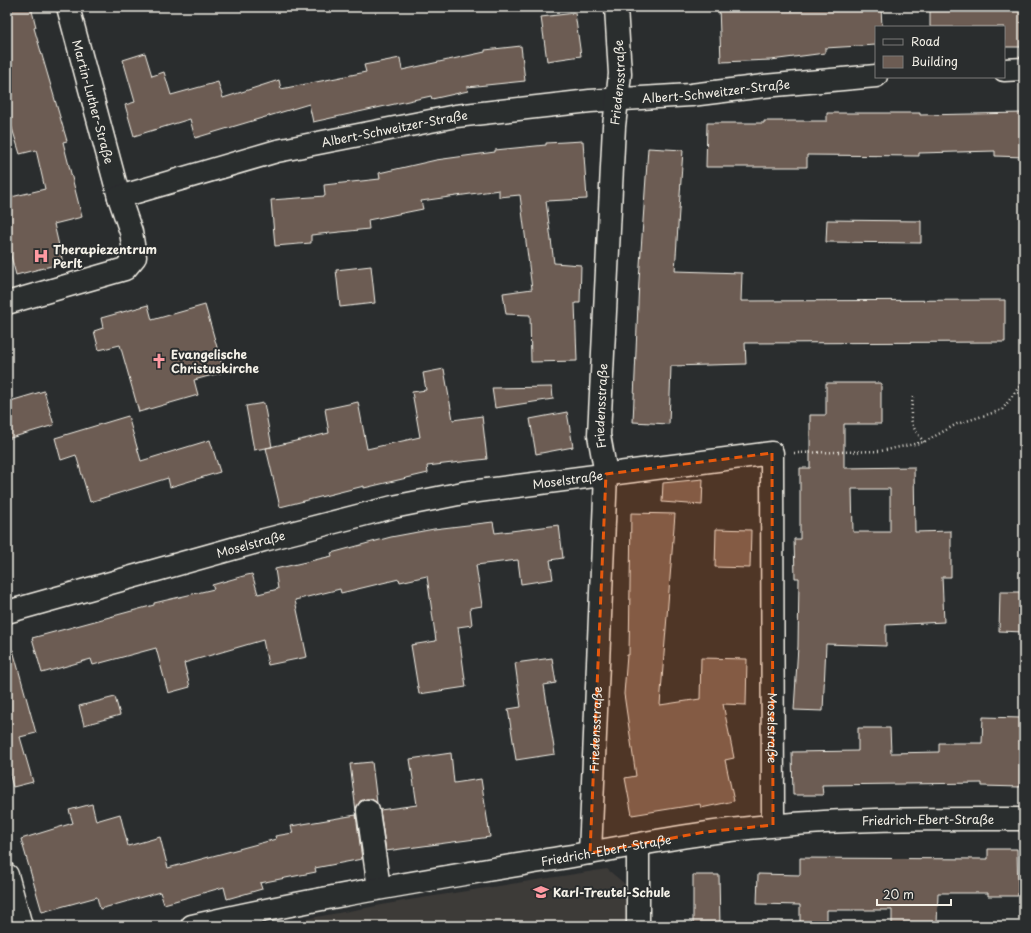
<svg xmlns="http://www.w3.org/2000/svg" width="1031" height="933" viewBox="0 0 1031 933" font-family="'Playpen Sans',sans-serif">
  <rect width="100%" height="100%" fill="#2a2d2e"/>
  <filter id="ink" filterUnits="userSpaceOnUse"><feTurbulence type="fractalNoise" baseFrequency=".025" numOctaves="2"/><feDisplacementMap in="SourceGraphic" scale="8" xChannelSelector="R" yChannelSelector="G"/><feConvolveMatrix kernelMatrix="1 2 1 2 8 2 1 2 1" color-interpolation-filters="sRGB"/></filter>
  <g filter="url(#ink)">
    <path fill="#3e3b39" d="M607 869 626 885V926H300V920L409 900Z"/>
    <path fill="#6c5c53" stroke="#f4f1e8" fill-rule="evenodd" d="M7 7H31L36 27 34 28 67 141 63 142 82 217 54 224 63 263 16 275 7 241V198L45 189 36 150 20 154 7 112Z
      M719 7H881L882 27H876V45L825 48V53L771 60 721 62Z
      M930 7 1024 8V47H1004V27H930Z
      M575 13 581 56 547 61 541 17Z
      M521 46 525 81 467 87 468 91 432 99 431 96 313 122 309 104 195 138 190 119 134 136 125 105 135 102 123 60 145 53 152 76 164 72 171 95 218 82 223 98 279 80 281 89 366 72 364 65 400 58 402 70 485 52V50Z
      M827 113H920V115L1024 113V157L995 156V151L919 153V156L807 155V167H706L707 123H764V121H827Z
      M583 141 587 199 546 201 554 263 581 265 580 303H575L577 361 531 362 530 315 506 314 503 293 532 289 520 195 499 197V190L421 201 423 209 368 220 369 229 311 235V243L275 246 271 200 325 196 324 185 380 179 379 173 436 160 495 152V150L546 145V143Z
      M648 148 683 150 675 271 742 273 741 301 1005 300V342L745 343 746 364 671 366 669 424 633 422 639 280Z
      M827 220 921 221V243L826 242Z
      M371 266 375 303 340 307 336 270Z
      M148 305 152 320 205 305 224 372 194 380 198 395 139 412 120 345 99 350 94 331 103 328 101 318Z
      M444 369 453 420 482 416 487 459 427 466 428 473 364 488V486L280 507 266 448 329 433 325 409 358 402 367 449 420 437 412 392 426 390 423 373Z
      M826 383H881V424H844V468L914 467 915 532 951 531V577H942L944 622 886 625V646L826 644 823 711 794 710 798 646 799 578H795L794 539H800V468H810V415H826ZM852 489H890V532H853Z
      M552 387 553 399 495 408 492 388Z
      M44 391 54 425 7 439V402Z
      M264 403 272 447 254 450 246 406Z
      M567 412 573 447 536 454 530 419Z
      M128 416 141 461 210 440 220 472 170 487 168 478 90 502 76 455 61 460 55 438Z
      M703 479 702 505 662 502 663 483Z
      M631 513 675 514 660 705 700 699 701 658 747 659 746 705 723 704 734 758 725 760 734 801 701 808 700 804 632 815 625 778 636 776 624 694 627 655H629Z
      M493 522 495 533 559 525 563 558 550 560 553 579 521 584 518 560 476 565 482 606 470 608 472 625 458 627 466 687 419 694 411 645 436 641 427 576 400 582 399 579 341 593 340 589 295 600 307 657 268 665 263 640 184 663 190 687 168 693 156 648 93 665 91 659 42 673 32 638 154 605V603L214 589 212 585 247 575 252 574 258 594 278 589 275 569 332 556 331 553 391 537 434 529Z
      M716 529 751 530 750 568 715 567Z
      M1000 592H1024V632L999 631Z
      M7 650H13L36 733 20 737 33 782 13 787 7 765Z
      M552 658 556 683 544 685 555 754 516 760 508 709 521 707 515 663Z
      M115 697 120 715 84 725 79 706Z
      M983 717 1021 718 1020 787 982 786V783L822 785 823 795H793L792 752 858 751V728H890L891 753 939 752V743H982Z
      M451 753 454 783 481 779 490 837 386 851 380 810 417 805 410 759Z
      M372 762 377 803 372 799H366L360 801 356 811 350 764Z
      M92 804 96 821 120 814 128 846 160 837 168 868 276 839 275 836 293 833 291 826 356 815 362 859 315 868 316 872 260 883 262 889 227 899 224 887 164 904 160 892 100 909 97 897 42 912 21 839 73 823 69 810Z
      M988 849H1017L1018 896H988V893H938L937 926H892V910H827V926H800V905L757 904 758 874 800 875V858L988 859Z
      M693 875H719L720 926H693Z"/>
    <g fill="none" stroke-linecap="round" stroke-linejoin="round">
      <defs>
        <g id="minor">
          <path id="s1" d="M68 7 119 197"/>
          <path d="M1004 70 1024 69"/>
          <path id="s2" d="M7 303 125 269 135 257 131 232 119 197 277 151 456 116 590 101 691 95 764 86 876 76"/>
          <path id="s3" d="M7 612 264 540 393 507 463 493 772 453 773 825"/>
          <path d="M368 811 379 888"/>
          <path id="s4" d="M590 853 606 474 599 435 614 126 620 74 616 7"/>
          <path d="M7 875 21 926"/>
          <path id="s5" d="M192 926C308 899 424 881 541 861 618 849 693 832 771 826 854 818 940 819 1024 819"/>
          <path d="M638 926V846"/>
        </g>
      </defs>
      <use href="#minor" stroke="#f4f1e8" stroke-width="25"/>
      <path stroke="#f4f1e8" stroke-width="2.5" stroke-dasharray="1 3" stroke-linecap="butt" d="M913 397C909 420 910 425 924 442
        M794 453 881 451 924 442 957 424 1002 410 1019 387H1024"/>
      <use href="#minor" stroke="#2a2d2e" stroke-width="22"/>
    </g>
  </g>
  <path fill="#e8590c" fill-opacity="0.2" stroke="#e8590c" stroke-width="3" stroke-dasharray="8 5" stroke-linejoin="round" d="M772 453 773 825 705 832 590 853 606 474Z"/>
  <defs>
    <symbol id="hospital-bare" viewBox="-9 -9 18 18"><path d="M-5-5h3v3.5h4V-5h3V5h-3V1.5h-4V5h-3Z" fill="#ff9aa2" stroke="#2a2d2e" stroke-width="2.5" paint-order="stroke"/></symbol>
    <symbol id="church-bare" viewBox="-9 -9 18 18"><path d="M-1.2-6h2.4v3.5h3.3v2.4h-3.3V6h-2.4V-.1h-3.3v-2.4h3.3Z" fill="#ff9aa2" stroke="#2a2d2e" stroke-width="2.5" paint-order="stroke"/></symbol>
    <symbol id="school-bare" viewBox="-9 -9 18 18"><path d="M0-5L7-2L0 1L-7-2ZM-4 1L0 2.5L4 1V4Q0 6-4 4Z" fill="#ff9aa2" stroke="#2a2d2e" stroke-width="2.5" paint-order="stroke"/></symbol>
  </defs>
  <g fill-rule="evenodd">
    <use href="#hospital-bare" x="30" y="245" width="22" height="22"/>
    <use href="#church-bare" x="148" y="350" width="22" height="22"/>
    <use href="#school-bare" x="530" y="881" width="22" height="22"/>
  </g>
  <g text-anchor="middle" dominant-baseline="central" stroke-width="4" stroke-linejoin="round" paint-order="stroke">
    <g font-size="12" fill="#f4f1e8" stroke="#2a2d2e">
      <text stroke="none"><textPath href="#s4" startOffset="772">Friedensstraße</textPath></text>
      <text stroke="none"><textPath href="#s2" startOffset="809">Albert-Schweitzer-Straße</textPath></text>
      <text stroke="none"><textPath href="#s1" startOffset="98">Martin-Luther-Straße</textPath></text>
      <text stroke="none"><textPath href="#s2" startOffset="485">Albert-Schweitzer-Straße</textPath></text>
      <text stroke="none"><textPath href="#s4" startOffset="448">Friedensstraße</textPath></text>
      <text stroke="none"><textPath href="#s3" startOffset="577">Moselstraße</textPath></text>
      <text stroke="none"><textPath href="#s3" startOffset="253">Moselstraße</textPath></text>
      <text stroke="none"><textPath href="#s3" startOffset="1058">Moselstraße</textPath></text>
      <text stroke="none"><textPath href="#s4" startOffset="124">Friedensstraße</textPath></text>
      <text stroke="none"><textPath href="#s5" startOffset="745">Friedrich-Ebert-Straße</textPath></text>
      <text stroke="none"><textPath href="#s5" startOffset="421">Friedrich-Ebert-Straße</textPath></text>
    </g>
    <g font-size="12" font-weight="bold" fill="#f4f1e8" stroke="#2a2d2e" text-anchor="start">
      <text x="53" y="249">Therapiezentrum<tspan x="53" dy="14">Perlt</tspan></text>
      <text x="171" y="354">Evangelische<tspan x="171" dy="14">Christuskirche</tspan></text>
      <text x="553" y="892">Karl-Treutel-Schule</text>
    </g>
  </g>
  <rect width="1031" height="933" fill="none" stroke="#2a2d2e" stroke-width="24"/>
  <rect x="12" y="12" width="1007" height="909" fill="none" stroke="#f4f1e8" stroke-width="1.5" filter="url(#ink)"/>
  <rect x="875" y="26" width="130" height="52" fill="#2a2d2e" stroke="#7b7b78"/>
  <rect x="883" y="39" width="20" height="6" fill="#2a2d2e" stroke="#7b7b78"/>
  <text x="911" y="46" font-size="12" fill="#f4f1e8">Road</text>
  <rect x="883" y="56" width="20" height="12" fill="#6c5c53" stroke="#7b7b78"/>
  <text x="911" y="66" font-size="12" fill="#f4f1e8">Building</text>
  <path d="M877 899v6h74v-6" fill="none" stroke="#f4f1e8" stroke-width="2"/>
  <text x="883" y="899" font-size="12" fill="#f4f1e8" stroke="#2a2d2e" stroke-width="3" paint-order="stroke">20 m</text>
</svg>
